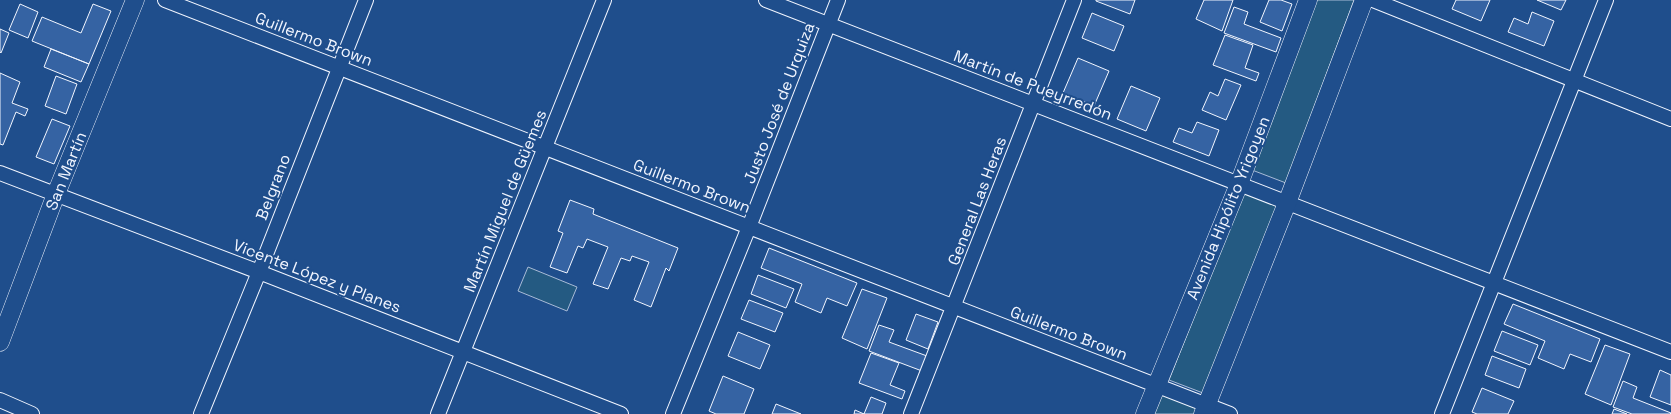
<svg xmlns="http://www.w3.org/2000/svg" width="1671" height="414" viewBox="0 0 1671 414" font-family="'Space Grotesk',sans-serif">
  <rect width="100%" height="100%" fill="#1f4e8c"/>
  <path fill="#245a82" stroke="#a8bbd7" d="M1316 0H1354L1286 183 1252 170Z
    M1243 193 1277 206 1203 393 1169 380Z
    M528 267 577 287 567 311 518 291Z
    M1162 393 1198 406 1195 414H1153Z"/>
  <path fill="#3563a3" stroke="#f2f6ff" d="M1096 0H1135L1130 14 1096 1Z
    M1204 0H1233L1222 31 1196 19Z
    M1269 0H1281L1292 4 1282 31 1260 22Z
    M1456 0H1490L1481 21 1452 9Z
    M1537 0H1566L1561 10Z
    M20 4 38 12 28 38 9 30Z
    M93 4 111 11 89 64 32 41 42 17 81 33Z
    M1234 7 1248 12 1244 24 1281 38 1276 52 1224 33Z
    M1532 12 1554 21 1544 46 1508 32 1514 18 1528 24Z
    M1092 13 1124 26 1114 51 1082 38Z
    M0 29 9 33 1 53 0 52Z
    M1225 35 1253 45 1245 68 1259 73 1256 81 1213 65Z
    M51 49 89 64 81 82 44 67Z
    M1078 58 1109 71 1094 106 1063 93Z
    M0 73 20 82 12 103 28 109 25 116 16 112 3 145 0 144Z
    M56 76 77 84 66 114 45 106Z
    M1225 79 1241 85 1226 120 1202 110 1210 92 1218 96Z
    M1131 86 1160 98 1146 131 1117 119Z
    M52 119 70 126 54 164 36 157Z
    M1197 122 1219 130 1209 156 1173 142 1179 128 1192 133Z
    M570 200 594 209 593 214 678 248 669 271 666 268 651 307 634 300 649 262 632 256 630 261 621 258 608 289 593 284 608 247 587 239 583 248 578 246 567 273 550 267 563 233 558 231Z
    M769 248 857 283 847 306 827 298 821 313 795 302 802 284 761 268Z
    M758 275 794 289 786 308 751 294Z
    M862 289 887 298 867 349 842 338Z
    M749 300 783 313 775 332 741 319Z
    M1513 304 1600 339 1591 362 1570 354 1564 369 1538 358 1545 341 1504 324Z
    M916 314 938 322 928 349 906 340Z
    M879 325 894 330 889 342 927 356 922 371 869 351Z
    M1502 331 1538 345 1530 365 1494 351Z
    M738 332 770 345 760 369 728 356Z
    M1605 345 1630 354 1611 405 1585 394Z
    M871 353 899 363 890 385 905 391 902 399 859 383Z
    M1492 356 1526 369 1519 388 1485 375Z
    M1660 370 1671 375V405L1650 397Z
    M723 376 754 389 744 414H716L709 411Z
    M1623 381 1637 387 1633 398 1671 413 1670 414H1632L1613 407Z
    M1482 388 1514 401 1508 414H1477L1472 412Z
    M871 397 886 403 882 414H854L855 410 864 414Z
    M776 404 801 414H772Z
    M1614 409 1627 414H1612Z"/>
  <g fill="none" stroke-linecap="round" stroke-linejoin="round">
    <defs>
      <path id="minor" d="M165 0 1230 414
        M766 0 1671 352
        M1373 0 1671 119
        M0 173 259 272 621 414
        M0 400 32 414
        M201 414 259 272 366 0
        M438 414 604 0
        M673 414 749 227 838 0
        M911 414 1074 0
        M1442 414 1606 0"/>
      <path id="major" d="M0 342 56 194 135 0
        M1145 414 1239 184 1308 0
        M1203 414 1287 203 1364 0"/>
    </defs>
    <use href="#minor" stroke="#f2f6ff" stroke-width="16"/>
    <use href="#major" stroke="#f2f6ff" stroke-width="19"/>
    <use href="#minor" stroke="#1f4e8c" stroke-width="14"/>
    <use href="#major" stroke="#1f4e8c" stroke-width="18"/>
  </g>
  <g text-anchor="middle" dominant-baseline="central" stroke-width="4" stroke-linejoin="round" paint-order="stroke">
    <g font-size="16" fill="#f2f6ff" stroke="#1f4e8c">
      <text transform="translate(314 39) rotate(21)">Guillermo Brown</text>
      <text transform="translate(1033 85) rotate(21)">Martín de Pueyrredón</text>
      <text transform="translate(779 103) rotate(-69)">Justo José de Urquiza</text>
      <text transform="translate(66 171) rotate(-68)">San Martín</text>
      <text transform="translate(692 186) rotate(21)">Guillermo Brown</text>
      <text transform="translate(273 187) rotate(-69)">Belgrano</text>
      <text transform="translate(505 201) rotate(-68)">Martín Miguel de Güemes</text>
      <text transform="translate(977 201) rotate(-69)">General Las Heras</text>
      <text transform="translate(1228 208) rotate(-68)">Avenida Hipólito Yrigoyen</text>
      <text transform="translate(317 276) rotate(21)">Vicente López y Planes</text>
      <text transform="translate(1069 333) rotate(21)">Guillermo Brown</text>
    </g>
  </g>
</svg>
